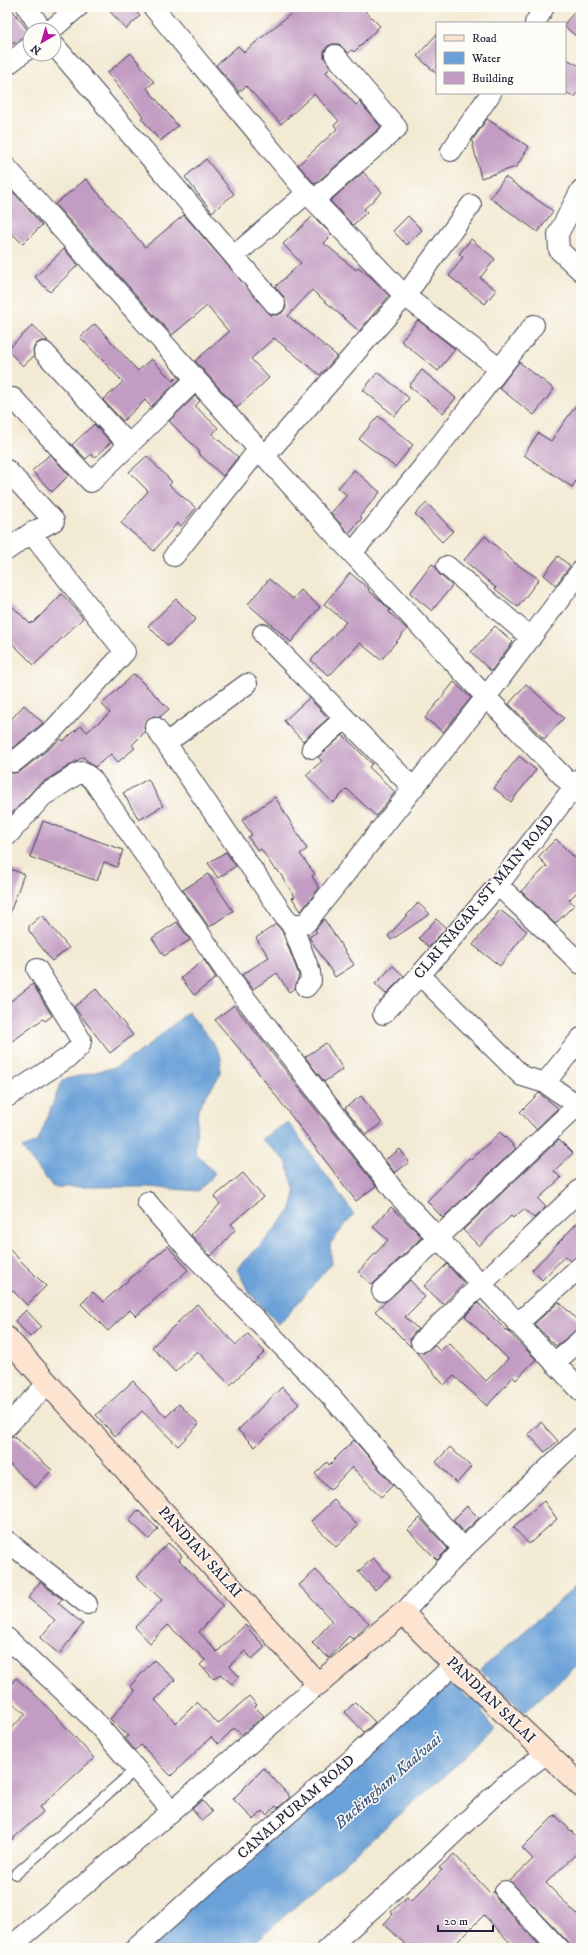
<svg xmlns="http://www.w3.org/2000/svg" width="588" height="1955" viewBox="0 0 588 1955" font-family="'IM FELL DW Pica',serif">
  <rect width="100%" height="100%" fill="#fdfcf7"/>
  <filter id="ink" filterUnits="userSpaceOnUse"><feTurbulence type="fractalNoise" baseFrequency=".025" numOctaves="2"/><feDisplacementMap in="SourceGraphic" scale="8" xChannelSelector="R" yChannelSelector="G"/><feConvolveMatrix kernelMatrix="1 2 1 2 8 2 1 2 1" color-interpolation-filters="sRGB"/></filter>
  <filter id="wash" filterUnits="userSpaceOnUse"><feTurbulence type="fractalNoise" baseFrequency=".012" numOctaves="4" result="noise"/><feDisplacementMap in="SourceGraphic" scale="16" xChannelSelector="R" yChannelSelector="G"/><feGaussianBlur stdDeviation="0.9" result="paint"/><feColorMatrix in="noise" values="0 0 0 0 0 0 0 0 0 0 0 0 0 0 0 0 0 1.4 0 .05"/><feComposite in="paint" operator="in"/></filter>
  <g filter="url(#wash)">
    <rect width="100%" height="100%" fill="#f3ead4"/>
    <path fill="#6ba1d8" stroke="#46628a" d="M188 1012 212 1041 221 1057 220 1075 198 1108 195 1152 215 1173 198 1191 148 1187H53L22 1148 38 1141 62 1080 116 1067 144 1049Z
      M288 1122 354 1214 330 1244 332 1263 279 1325 248 1291 237 1269 271 1234 291 1209 295 1192 286 1161 261 1139Z
      M581 1582V1662L524 1712 480 1670Z
      M447 1675 496 1730 248 1948H138Z"/>
    <g fill="none" stroke-linecap="round" stroke-linejoin="round">
      <path stroke="#6ba1d8" stroke-width="19" d="M455 1723 516 1670"/>
    </g>
    <g id="blocks">
      <path fill="#c29cc2" d="M7 7H10L29 32 13 44 7 36Z
        M106 7H132L140 16 126 29Z
        M299 7H361L380 26 354 52 352 50 348 53 339 44H333L328 46 324 51V57L331 68 326 72 356 105 360 102 381 127 315 184 298 165 337 129 334 125 339 121 314 94 281 124 246 86 239 92 216 65 238 46 244 52Z
        M579 7H581V40L565 27V23Z
        M437 34V74L417 56Z
        M131 53 154 82 147 88 178 126 160 141 141 118 143 116 107 73Z
        M565 58 581 67V87L575 97 565 92Z
        M487 119 529 147 516 167 481 178 472 141Z
        M206 159 234 194 212 212 185 177Z
        M363 172 382 192 364 209 367 212 353 225 330 201Z
        M505 177 553 211 538 232 490 198Z
        M86 179 145 247 184 215 271 315H277L282 313 286 307 284 297 275 287 301 263 283 244 313 216 332 235 324 243 356 270 358 267 372 278 389 296 359 331 312 290 288 316 337 356 320 375 274 338 251 359 269 378 237 408 195 361 229 332 207 306 172 335 55 204Z
        M7 185 42 225 23 244 7 229Z
        M408 216 422 230 407 245 393 231Z
        M471 239 495 259 480 278 496 290 485 304 449 276 463 257 459 254Z
        M64 249 78 265 50 292 35 277Z
        M418 320 455 349 438 371 401 341Z
        M95 324 138 371 151 359 173 381 178 376 180 379 151 407 145 400 123 421 103 400 123 382 80 337Z
        M33 325 48 341H41L36 344 33 349 34 356 23 366 7 350Z
        M519 362 554 389 534 415 499 388Z
        M422 370 456 398 443 413 409 386Z
        M378 372 409 398 395 416 363 390Z
        M195 396 200 401 195 406 218 428 212 434 238 457 223 476 198 453 199 451 169 421Z
        M581 398V473L572 487 524 455 538 433 551 441Z
        M378 416 413 445 395 467 359 439Z
        M94 424 111 442 94 458 91 454 86 459 72 445Z
        M50 454 69 475 52 492 32 471Z
        M147 456 172 482 169 485 196 508 181 526 177 523 154 551 121 523 148 491 129 472Z
        M354 470 380 492 360 516 362 518 349 533 331 513 347 495 338 488Z
        M427 503 453 531 442 542 415 514Z
        M485 536 515 563 539 579 518 607 495 589 496 588 464 560Z
        M558 556 570 566 556 585 544 575Z
        M432 564 436 567 439 574 452 586 432 611 410 593Z
        M350 573 369 589 368 590 381 601 390 610 389 612 407 629 381 660 360 643 329 676 311 660 346 622 324 604Z
        M269 579 293 599 301 590 320 607 291 642 248 604Z
        M62 594 83 618 34 665 7 638V601L30 624 32 622 33 623Z
        M176 599 196 619 168 646 148 626Z
        M495 626 513 642 491 671 471 652Z
        M134 674 169 709 160 717 154 716 145 722 144 727 145 732 132 745 135 748 118 762 111 754 95 767 83 757 37 786 7 819V772L15 773 21 771 61 739 63 741 81 726 87 732 110 713 102 704Z
        M454 682 471 698 443 732 425 718Z
        M526 684 564 718 544 739 509 704Z
        M309 698 328 718 303 741 284 721Z
        M24 705 43 723 12 749 7 748V724Z
        M343 735 372 764 369 767 395 792 376 816 347 789 333 803 306 775 322 761 318 757Z
        M519 756 536 770 511 802 494 788Z
        M148 779 163 806 139 820 123 793Z
        M275 797 307 849 300 854 315 874 312 876 319 888 301 911 292 898 295 897 277 869 275 870 261 849 258 851 248 837 252 835 242 820Z
        M43 821 123 850 117 867 104 862 97 881 30 857Z
        M556 839 581 864V888L569 900 574 905 555 924 521 891 547 866 538 857Z
        M226 852 236 866 218 878 208 863Z
        M7 868 24 874 9 915H7Z
        M208 874 233 911 209 927 183 890Z
        M418 903 430 914 391 940 388 936Z
        M500 910 527 931 500 966 473 945Z
        M42 915 69 948 52 961 29 931V926Z
        M324 919 354 965 335 977 309 937 317 932 315 930Z
        M436 919 446 928 429 947 419 938Z
        M177 922 190 940 164 956 152 938Z
        M276 924 282 931 299 975 295 988 289 992 277 973 253 989 242 975 269 957 256 938Z
        M204 960 216 978 194 995 181 978Z
        M393 966 404 976 386 994 375 984Z
        M33 984 52 1016 45 1021 43 1019 7 1045V1004Z
        M96 989 133 1035 110 1053 74 1007Z
        M234 1005 376 1186 356 1201 248 1059 215 1020Z
        M326 1043 343 1069 324 1082 305 1057Z
        M539 1093 558 1108 536 1129 520 1112Z
        M361 1096 382 1123 366 1135 345 1108Z
        M500 1132 516 1148 443 1218 427 1201 469 1158 471 1160Z
        M559 1139 573 1153 554 1171 561 1178 538 1199 546 1207 534 1218 524 1209 513 1218 511 1216 479 1246 463 1230Z
        M400 1149 409 1162 395 1173 385 1160Z
        M243 1173 263 1197 231 1224 236 1229 211 1256 191 1235 220 1204 214 1197Z
        M391 1207 422 1237 372 1285 358 1272 388 1240 373 1227Z
        M581 1219V1255L570 1261 565 1256 542 1280 532 1270Z
        M168 1246 188 1270 136 1316 130 1310 108 1331 81 1304 93 1292 103 1302Z
        M7 1247 46 1286 27 1305 7 1285Z
        M447 1264 464 1283 461 1285 462 1286 443 1304 424 1286Z
        M410 1280 425 1297 405 1317 418 1329 410 1338 411 1347 375 1311Z
        M559 1302 581 1324V1327L556 1346 534 1324Z
        M478 1303 536 1359 516 1380 513 1377 487 1406 454 1376 444 1385 416 1352 424 1353 434 1345 440 1351 449 1343 486 1381 508 1359 465 1316Z
        M197 1304 236 1345 248 1334 265 1352 230 1385 197 1351 175 1372 152 1347Z
        M26 1310 41 1326 30 1337 15 1321Z
        M133 1381 166 1417 179 1404 199 1424 178 1446 142 1411 115 1436 96 1415Z
        M282 1387 299 1404 255 1447 238 1430Z
        M541 1422 558 1441 545 1452 528 1434Z
        M13 1436 52 1470 35 1488 7 1462V1437Z
        M354 1440 393 1485 381 1497 352 1467 330 1490 315 1474 327 1462 329 1465Z
        M450 1447 471 1467 457 1483 436 1462Z
        M334 1500 358 1526 336 1547 311 1521Z
        M544 1501 557 1519 529 1544 513 1527Z
        M467 1506 479 1518 464 1532 453 1520Z
        M138 1510 158 1529 149 1539 129 1520Z
        M420 1518 448 1549 437 1560 408 1530Z
        M168 1543 182 1556 179 1560 223 1605 199 1632 217 1652 245 1625 265 1647 252 1659 245 1651 229 1666 239 1676 232 1684 220 1674 214 1679 200 1665 205 1660 168 1625 150 1643 135 1627 162 1600 137 1577Z
        M373 1558 390 1576 375 1590 358 1572Z
        M316 1570 351 1608 352 1607 369 1623 352 1639 349 1636 329 1658 312 1643 332 1621 299 1585Z
        M40 1582 62 1599 58 1603 83 1624 59 1654 40 1638 55 1620 28 1598Z
        M154 1660 175 1680 155 1700 176 1723 197 1702 218 1724 249 1696 257 1705 255 1707 264 1716 241 1735 234 1728 218 1744 211 1737 171 1776 141 1745 135 1750 125 1738 128 1736 110 1719 135 1691 130 1686Z
        M16 1678 42 1701 94 1758 40 1807 43 1812 7 1844V1732L26 1714 7 1698V1688Z
        M355 1702 375 1722 364 1732 345 1712Z
        M264 1768 290 1797 278 1808 276 1806 267 1815 263 1811 254 1820 233 1799Z
        M202 1800 212 1812 202 1821 192 1809Z
        M555 1815 581 1841V1849L546 1883 581 1919V1948H569L566 1940 510 1881 533 1859 522 1848Z
        M454 1854 491 1894 494 1891 497 1899 542 1948H515L484 1915 451 1948H409L384 1924 393 1914 391 1912 407 1897 411 1901 442 1870 439 1868Z"/>
    </g>
  </g>
  <g filter="url(#ink)">
    <use href="#blocks" fill-opacity="0" stroke="#414052" stroke-width="1"/>
    <g fill="none" stroke-linecap="round" stroke-linejoin="round">
      <defs>
        <path id="lane" d="M16 1874 136 1769"/>
        <path id="street" d="M27 7 42 30
          M153 7 307 193 405 296 500 369
          M535 23 544 7
          M51 30 78 7
          M54 45 275 304
          M7 65 30 47
          M451 151 491 93
          M7 168 338 538 486 697 581 795
          M581 190 558 234 559 250 581 271
          M314 200 397 128 335 55
          M234 256 307 193
          M44 352 128 444
          M13 398 91 482 196 379
          M265 456 405 296 471 205
          M7 470 54 521 31 533 125 652 54 729 14 762 7 759
          M7 550 31 533
          M352 553 423 467 534 325
          M174 556 259 449
          M447 566 531 638
          M263 634 413 788
          M155 727 284 916 292 925 306 923 486 697 581 571
          M166 743 247 684
          M312 748 345 718
          M7 836 43 796 79 773 83 772 92 779 238 989 396 1193 581 1391
          M498 885 581 964
          M292 925 310 972 311 981 306 987
          M420 975 522 1076 545 1083 581 1107
          M383 1014 420 975 498 885 581 778
          M545 1083 581 1038
          M7 1097 69 1057 80 1046 81 1040 37 969
          M147 1202 192 1254 328 1393 463 1549
          M382 1291 579 1104
          M517 1324 581 1266
          M421 1342 581 1189
          M554 1363 581 1340
          M7 1426 48 1383
          M7 1541 87 1604
          M403 1613 463 1549 581 1437
          M7 1638 92 1718 172 1811
          M505 1891 558 1948
          M9 1948 172 1811 318 1684
          M136 1948 217 1875 351 1760 454 1665
          M328 1948 414 1871 506 1784 547 1753"/>
        <path id="secondary" d="M7 1338 318 1684 403 1613 454 1665 581 1786"/>
      </defs>
      <use href="#lane" stroke="#414052" stroke-width="12"/>
      <use href="#street" stroke="#414052" stroke-width="22"/>
      <use href="#secondary" stroke="#414052" stroke-width="24"/>
      <use href="#lane" stroke="#fff" stroke-width="10"/>
      <use href="#street" stroke="#fff" stroke-width="20"/>
      <use href="#secondary" stroke="#fde4d1" stroke-width="22"/>
    </g>
  </g>
  <g text-anchor="middle" dominant-baseline="central" stroke-width="3" stroke-linejoin="round" paint-order="stroke">
    <g font-size="15" fill="#22223b" stroke="#fdfcf7">
      <text transform="translate(484 897) rotate(-50)">CLRI NAGAR 1ST MAIN ROAD</text>
      <text transform="translate(200 1552) rotate(48)">PANDIAN SALAI</text>
      <text transform="translate(491 1700) rotate(44)">PANDIAN SALAI</text>
      <text transform="translate(296 1807) rotate(-41)">CANALPURAM ROAD</text>
    </g>
    <g font-size="16" font-style="italic" fill="#435b82" stroke="#fdfcf7">
      <text transform="translate(388 1781) rotate(-41)">Buckingham Kaalvaai</text>
    </g>
  </g>
  <rect width="588" height="1955" fill="none" stroke="#fdfcf7" stroke-width="24"/>
  <rect x="436" y="22" width="130" height="72" fill="#fdfcf7" stroke="#a5a5ac"/>
  <rect x="444" y="35" width="20" height="6" fill="#fde4d1" stroke="#a5a5ac"/>
  <text x="472" y="42" font-size="12" fill="#22223b">Road</text>
  <rect x="444" y="52" width="20" height="12" fill="#6ba1d8" stroke="#a5a5ac"/>
  <text x="472" y="62" font-size="12" fill="#22223b">Water</text>
  <rect x="444" y="72" width="20" height="12" fill="#c29cc2" stroke="#a5a5ac"/>
  <text x="472" y="82" font-size="12" fill="#22223b">Building</text>
  <g transform="translate(42 42) rotate(218)"><circle r="19" fill="#fdfcf7" stroke="#a5a5ac"/>
  <path d="M0-3L7 15L0 10L-7 15Z" fill="#b5179e"/>
  <text y="-6" font-size="11" font-weight="bold" text-anchor="middle" fill="#22223b">N</text>
  </g>
  <path d="M438 1925v6h55v-6" fill="none" stroke="#22223b" stroke-width="2"/>
  <text x="444" y="1925" font-size="12" fill="#22223b" stroke="#fdfcf7" stroke-width="3" paint-order="stroke">20 m</text>
</svg>
